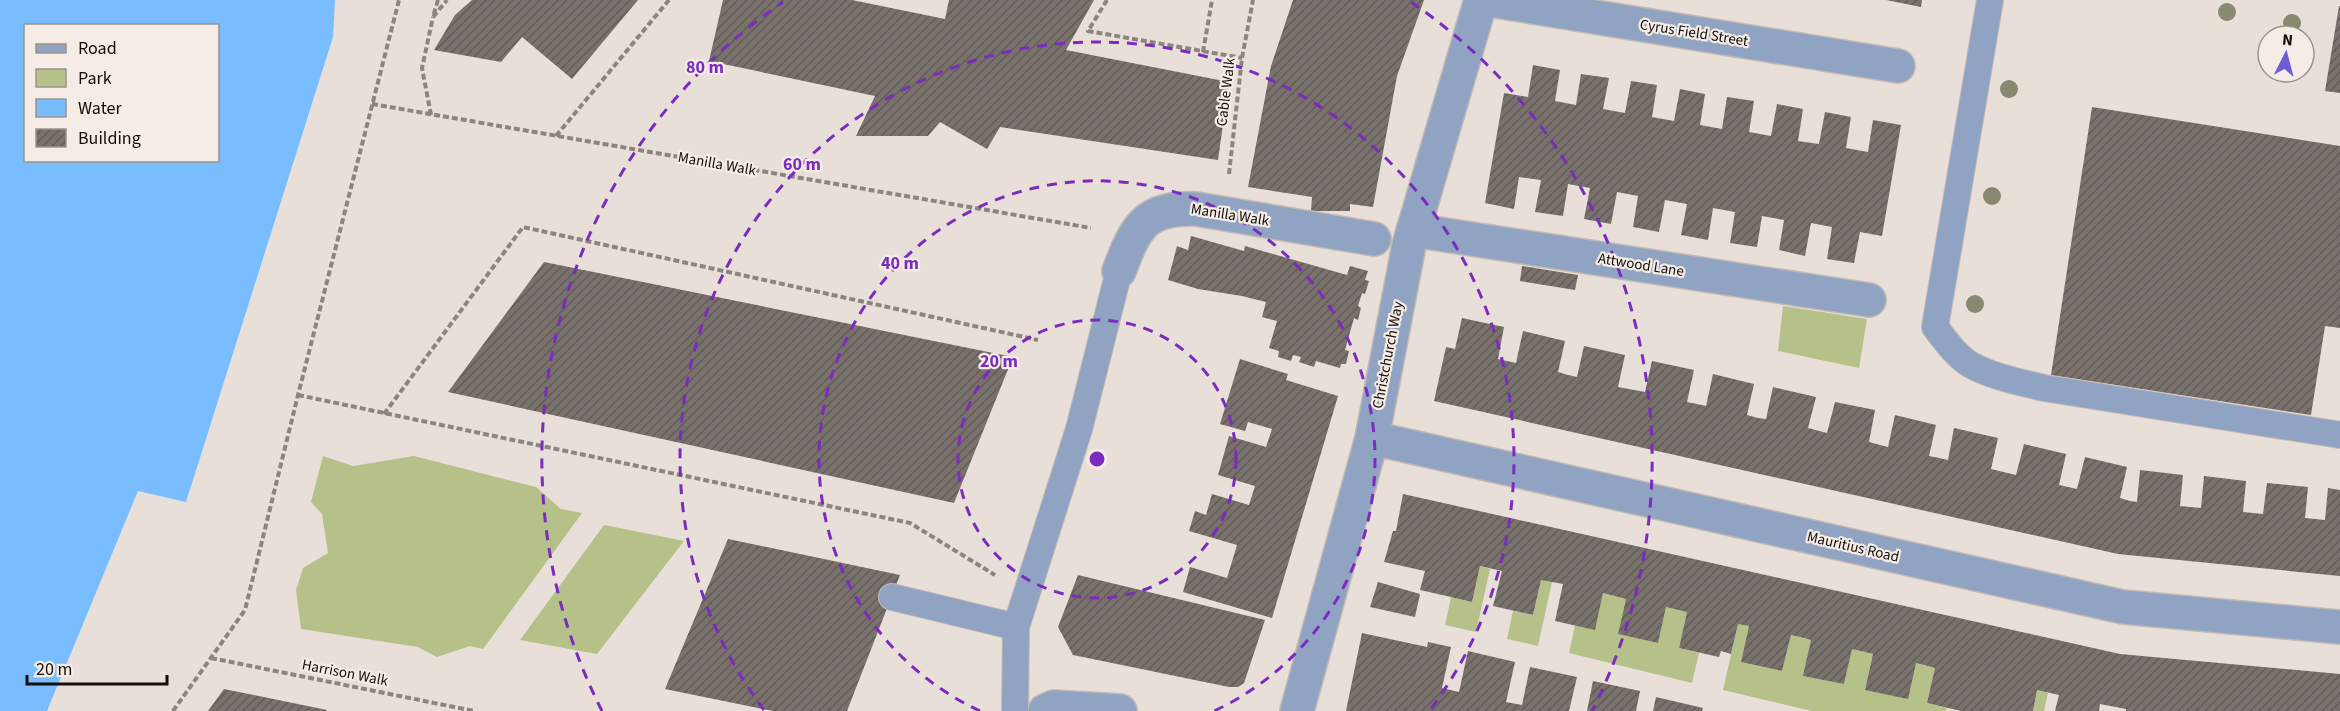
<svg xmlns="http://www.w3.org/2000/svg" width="2340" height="711" viewBox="0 0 2340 711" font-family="'Source Sans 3',sans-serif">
  <defs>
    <pattern id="building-hatch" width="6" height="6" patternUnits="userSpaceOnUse" patternTransform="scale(1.5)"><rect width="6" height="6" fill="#79716c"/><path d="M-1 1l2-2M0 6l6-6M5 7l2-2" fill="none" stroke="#625b57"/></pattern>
  </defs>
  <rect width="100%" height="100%" fill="#e8dfd9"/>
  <path fill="#b6c18a" d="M1783 306 1867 319 1859 368 1778 351Z
    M323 456 353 466 414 456 536 487 561 509 582 513 483 649 470 646 437 657 418 647 301 629 296 590 303 568 328 553 322 514 311 502Z
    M604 525 684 541 597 654 520 640Z
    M1480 566 1490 569 1476 632 1445 625 1451 597 1472 602Z
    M1541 580 1552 582 1538 646 1507 639 1513 611 1533 615Z
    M1603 593 1626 599 1618 634 1658 643 1666 607 1687 612 1679 648 1699 653 1692 683 1569 653 1575 625 1595 629Z
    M1738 624 1749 626 1741 662 1782 671 1791 635 1811 640 1804 676 1844 684 1852 649 1873 654 1865 690 1916 663 1935 668 1927 703 1947 708 1946 711H1812L1723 690Z
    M2037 690 2048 693 2044 711H2033Z"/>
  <path fill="#7abdfe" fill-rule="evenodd" d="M0 0H335L333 37 186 502 138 491 47 711H0ZM26 26H218V160H26Z"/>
  <path fill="url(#building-hatch)" d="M472 0H638L572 79 522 37 501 62 434 50 455 15Z
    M723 0H852L945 19 949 0H1094L1066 50 1229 82 1218 160 1000 127 987 149 940 122 928 136H856L875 96 709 61Z
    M1293 0H1424L1397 76 1373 207 1350 204V211H1311L1312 197 1248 187 1271 66Z
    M1886 0H1922L1921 7Z
    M2339 6H2340V93L2325 91Z
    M1533 65 1560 70 1555 101 1576 105 1581 74 1609 78 1603 109 1625 113 1631 81 1657 85 1652 117 1674 121 1680 89 1705 94 1700 125 1722 129 1727 97 1754 101 1749 132 1771 136 1777 104 1803 109 1798 141 1819 144 1825 112 1851 117 1846 148 1868 152 1873 120 1901 125 1882 236 1860 232 1854 263 1827 259 1832 227 1811 223 1805 256 1779 250 1784 220 1762 216 1757 247 1730 243 1735 212 1713 208 1708 240 1681 235 1687 204 1665 200 1659 232 1633 227 1638 196 1617 192 1611 224 1584 219 1590 188 1568 184 1563 216 1535 212 1541 180 1519 177 1514 209 1485 203 1504 93 1528 97Z
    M2092 107 2340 146V328L2325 326 2311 415 2051 375Z
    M1191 236 1244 251 1245 246 1347 275 1350 266 1368 271 1365 280 1369 281 1365 294 1362 293 1358 306 1361 308 1358 320 1354 318 1345 350 1349 351 1346 364H1341L1340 368 1316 361 1314 367 1299 362 1301 357 1293 355 1291 361 1278 357 1279 351 1269 348 1277 321 1262 317 1266 302 1242 296 1198 289 1168 280 1177 246 1188 250Z
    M544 262 1013 357 954 503 448 392Z
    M1522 266 1578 275 1575 290 1520 281Z
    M1462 318 1504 327 1498 359 1516 363 1523 331 1565 341 1558 372 1568 375 1577 377 1584 346 1625 355 1618 387 1645 392 1652 361 1694 370 1687 402 1697 404 1706 406 1713 374 1754 384 1747 415 1758 418 1766 419 1773 387 1816 397 1808 428 1827 433 1835 402 1875 410 1869 442 1880 445 1888 447 1895 415 1936 425 1929 456 1939 458 1948 460 1954 428 1998 438 1991 469 2016 475 2024 444 2066 454 2059 485 2077 489 2085 457 2127 467 2120 498 2130 501 2137 502 2140 470 2183 475 2180 506 2201 508 2204 476 2246 481 2243 512 2263 514 2267 483 2308 487 2305 518 2325 520 2328 488 2340 490V576L2118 554 1434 401 1446 347 1455 349Z
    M1240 359 1288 374 1286 380 1338 396 1272 618 1183 592 1190 567 1227 578 1237 545 1189 531 1195 511 1206 515 1212 494 1249 505 1255 486 1218 475 1229 436 1266 447 1272 429 1248 422 1245 431 1220 424Z
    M1403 494 2120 654 2340 674V711H2126V709L2100 704 2099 711H2055L2059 695 2037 690 2033 711H1961L1927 703 1935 668 1924 665 1916 663 1908 699 1865 690 1873 654 1852 649 1844 684 1803 676 1811 640 1800 637 1791 635 1782 671 1741 662 1749 626 1738 624 1731 654 1721 651 1719 657 1679 648 1687 612 1666 607 1658 643 1618 634 1626 599 1603 593 1595 630 1555 621 1563 584 1541 580 1533 615 1493 606 1502 571 1480 566 1472 602 1451 597 1420 590 1425 571 1384 562 1393 531H1396Z
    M728 539 900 575 847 711H773L665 689Z
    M1078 575 1265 620 1244 683 1238 687H1229L1073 655 1058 627Z
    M1378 582 1420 594 1415 617 1370 607Z
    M1362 633 1427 647 1428 642 1451 647 1442 688 1459 692 1468 651 1515 662 1506 702 1522 705 1530 667 1577 677 1569 711H1346Z
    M1593 681 1640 691 1636 711H1587Z
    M224 689 327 710 326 711H208Z
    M1656 697 1703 708 1702 711H1653Z"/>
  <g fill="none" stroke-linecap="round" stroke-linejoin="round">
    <defs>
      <path id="lane" d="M1990 0 1935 327C1945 340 1956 356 1971 365 1993 377 2020 382 2044 388L2340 435
        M892 597 1016 627
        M1015 711 1016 627 1079 429 1119 271"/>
      <path id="street" d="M1490 0 1898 66
        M1413 230 1869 300
        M1119 271C1136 227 1144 207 1196 209L1374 239
        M1372 438 2123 607 2340 627
        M1045 711 1054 707 1120 711
        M1297 711 1372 438 1409 245 1481 0"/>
    </defs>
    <use href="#lane" stroke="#c1b9b4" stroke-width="28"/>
    <use href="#street" stroke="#c1b9b4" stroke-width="36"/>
    <path stroke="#8b8580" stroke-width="4" stroke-dasharray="6 3" stroke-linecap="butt" d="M438 0 433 17 447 0
      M1107 0 1088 31 1242 58
      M1203 52 1212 0
      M372 104 1091 228
      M431 115 422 68 433 17
      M556 136 669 0
      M1229 174 1242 58 1253 0
      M298 395 910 523 995 575
      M384 414 523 227 1038 340
      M211 658 474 711
      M173 711 245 610 298 395 399 0"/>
    <use href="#lane" stroke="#90a3c3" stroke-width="26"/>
    <use href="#street" stroke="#90a3c3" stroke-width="33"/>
  </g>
  <g fill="#898972">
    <circle cx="2227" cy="12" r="9"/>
    <circle cx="2292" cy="23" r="9"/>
    <circle cx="2009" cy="89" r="9"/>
    <circle cx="1992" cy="196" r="9"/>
    <circle cx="1975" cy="304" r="9"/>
  </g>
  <g fill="none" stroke="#7b2cbf" stroke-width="3" stroke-dasharray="10 8">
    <circle cx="1097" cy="459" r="139"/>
    <path d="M980 711A278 278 0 1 1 1214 711"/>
    <path d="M764 710A417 417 0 1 1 1430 710"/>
    <path d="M602 711A555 555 0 0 1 783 2M1411 2A555 555 0 0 1 1592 711"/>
  </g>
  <g text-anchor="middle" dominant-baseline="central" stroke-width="4.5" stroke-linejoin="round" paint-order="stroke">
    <g font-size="15" fill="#110e0c" stroke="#f5ece6">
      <text transform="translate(1694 33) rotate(9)">Cyrus Field Street</text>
      <text transform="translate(1226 92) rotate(-83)">Cable Walk</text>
      <text transform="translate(717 164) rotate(10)">Manilla Walk</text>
      <text transform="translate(1230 215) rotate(9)">Manilla Walk</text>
      <text transform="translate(1641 265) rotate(9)">Attwood Lane</text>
      <text transform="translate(1388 355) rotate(-79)">Christchurch Way</text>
      <text transform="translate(1853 547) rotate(13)">Mauritius Road</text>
      <text transform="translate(345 673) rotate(11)">Harrison Walk</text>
    </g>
  </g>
  <circle cx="1097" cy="459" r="9" fill="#7b2cbf" stroke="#f5ece6" stroke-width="3"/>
  <g font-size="18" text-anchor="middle" font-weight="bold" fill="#7b2cbf" stroke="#f5ece6" stroke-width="4.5" stroke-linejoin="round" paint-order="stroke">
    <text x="705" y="73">80 m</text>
    <text x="802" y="170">60 m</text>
    <text x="900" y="269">40 m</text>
    <text x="999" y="367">20 m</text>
  </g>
  <rect x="24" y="24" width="195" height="138" fill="#f5ece6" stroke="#9a938f" stroke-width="1.5"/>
  <rect x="36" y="44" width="30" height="9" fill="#90a3c3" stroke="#9a938f" stroke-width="1.5"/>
  <text x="78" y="54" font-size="18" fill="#110e0c">Road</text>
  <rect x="36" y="69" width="30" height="18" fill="#b6c18a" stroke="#9a938f" stroke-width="1.5"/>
  <text x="78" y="84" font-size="18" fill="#110e0c">Park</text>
  <rect x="36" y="99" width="30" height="18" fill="#7abdfe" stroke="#9a938f" stroke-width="1.5"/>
  <text x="78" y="114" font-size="18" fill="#110e0c">Water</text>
  <rect x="36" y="129" width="30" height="18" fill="url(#building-hatch)" stroke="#9a938f" stroke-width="1.5"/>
  <text x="78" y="144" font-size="18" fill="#110e0c">Building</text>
  <g transform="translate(2286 54) rotate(6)"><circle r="28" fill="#f5ece6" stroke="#9a938f" stroke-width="1.5"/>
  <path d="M0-4.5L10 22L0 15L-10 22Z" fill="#6f5cd6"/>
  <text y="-9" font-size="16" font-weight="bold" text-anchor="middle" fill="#110e0c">N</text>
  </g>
  <path d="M27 675v9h140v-9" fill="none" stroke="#110e0c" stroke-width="3"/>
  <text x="36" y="675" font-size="18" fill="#110e0c" stroke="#f5ece6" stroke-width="4.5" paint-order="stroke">20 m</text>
</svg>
